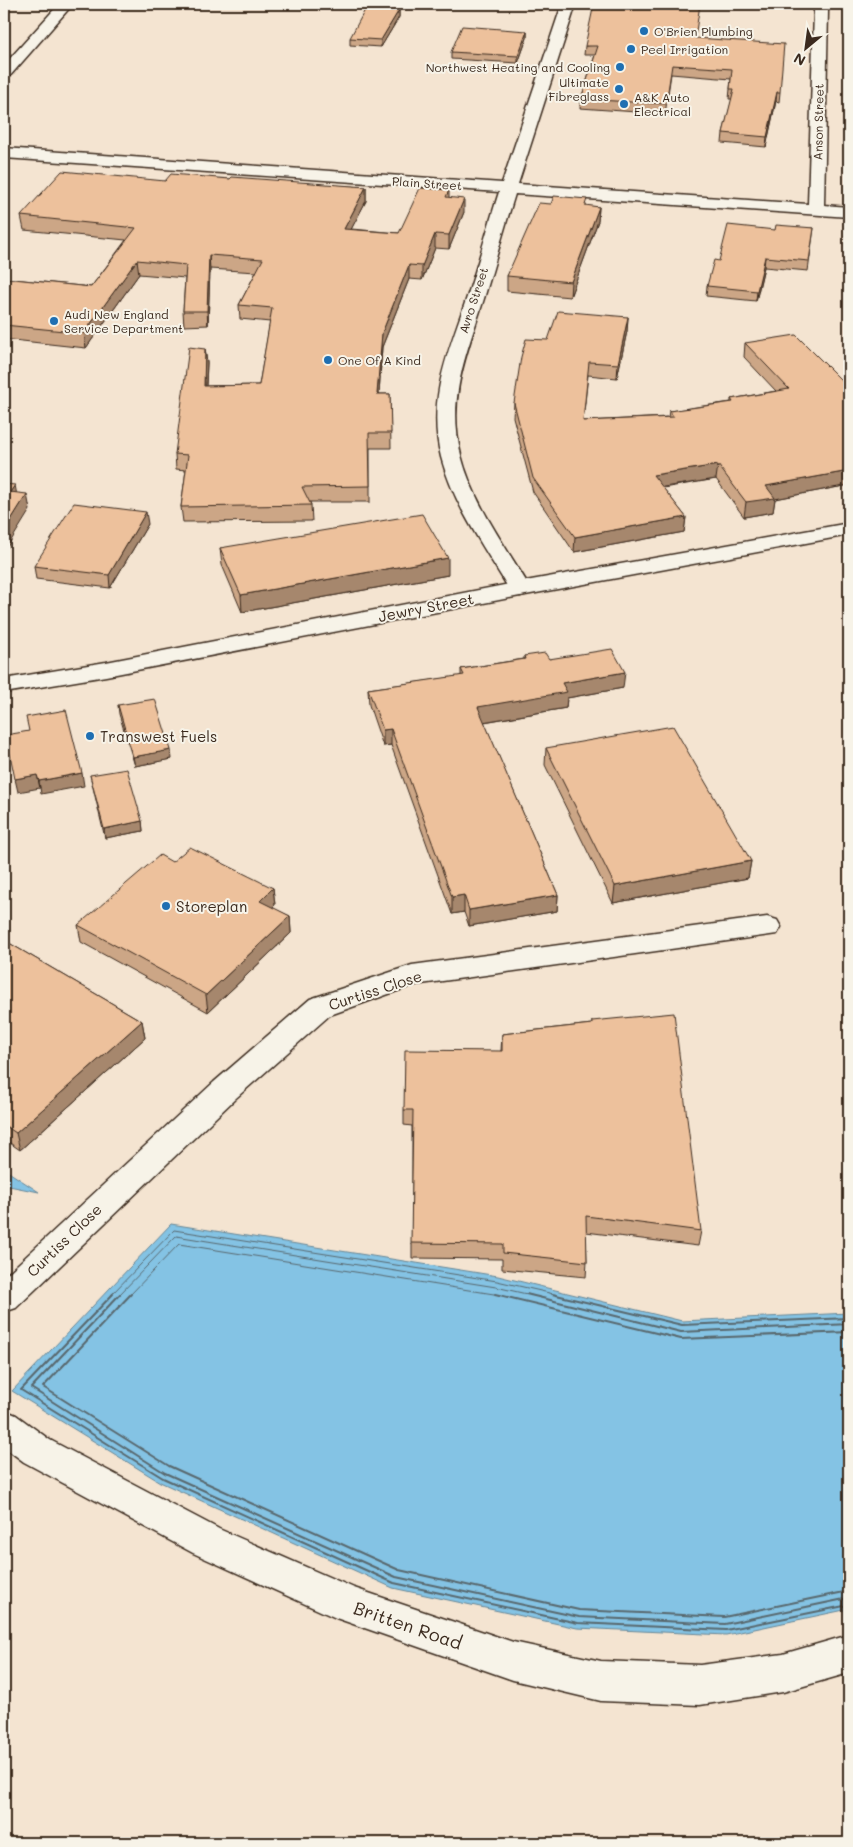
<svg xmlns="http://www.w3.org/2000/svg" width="853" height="1847" viewBox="0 0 853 1847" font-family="Mali,sans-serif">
  <rect width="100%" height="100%" fill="#f4e4d1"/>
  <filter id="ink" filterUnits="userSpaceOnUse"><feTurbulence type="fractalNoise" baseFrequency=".02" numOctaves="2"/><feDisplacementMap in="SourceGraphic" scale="10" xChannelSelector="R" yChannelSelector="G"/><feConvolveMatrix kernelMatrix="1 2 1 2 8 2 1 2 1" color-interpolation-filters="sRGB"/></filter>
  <g filter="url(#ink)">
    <path fill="#84c3e4" stroke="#678695" d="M4 1169 39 1192 4 1185Z
      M171 1224 498 1276 682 1321 849 1313V1609L726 1635 577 1628 393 1588 160 1482 12 1391Z"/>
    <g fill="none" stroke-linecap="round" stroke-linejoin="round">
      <path stroke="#58676d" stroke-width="1" d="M111 1295 174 1230 497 1281 558 1295
        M119 1295 176 1236 496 1287 531 1295
        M130 1295 179 1244 500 1295"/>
      <path stroke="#58676d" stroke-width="2" d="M113 1294 21 1390 163 1478 394 1583 578 1623 726 1630 849 1605
        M120 1294 31 1388 165 1473 396 1577 579 1617 725 1624 849 1598
        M131 1294 43 1387 169 1466 399 1570 579 1610 724 1617 849 1591
        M495 1294 681 1339 849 1332
        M526 1294 681 1332 849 1324
        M552 1294 682 1325 849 1318"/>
      <defs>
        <path id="minor" d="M59 4H73L9 77 4 78V65Z
          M562 4H576L518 184 808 204 814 11 816 4H830L828 11 824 205 849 207V217L515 194C505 226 496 259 486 292 469 349 446 394 461 455 473 503 506 547 531 589L528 594 520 596 512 594 509 589C484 547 454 505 441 457 426 399 450 348 468 294 479 261 488 226 499 192L4 158V148L502 183Z
          M767 917 777 920 781 927 777 934 414 985 330 1015 236 1098 16 1308 4 1312V1277L214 1082 310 999 412 965Z
          M4 1410 16 1415 50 1440 219 1529 354 1588 513 1642 601 1661 700 1665 783 1654 849 1635V1673L783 1692 700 1705 601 1701 513 1680 336 1618 193 1553 24 1462 4 1447Z"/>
        <path id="major" d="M849 523V535L520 596 106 676 4 693V679L106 662 520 582Z"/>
      </defs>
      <use href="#minor" stroke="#3b2a1e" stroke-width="3"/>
      <use href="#major" stroke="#3b2a1e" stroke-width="3"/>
      <use href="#minor" fill="#f7f3e8" fill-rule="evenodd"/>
      <use href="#major" fill="#f7f3e8" fill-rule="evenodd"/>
    </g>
    <path fill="#cca686" stroke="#3b2a1e" d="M399 10V17L381 47 350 45V38Z
      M527 31V38L518 63 451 59V52Z
      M695 38 780 92 779 102 776 101 766 147 722 143 723 133 732 99H729L731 79 671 74 665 114 580 108 581 99 595 55H584L585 46Z
      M849 50V70H848Z
      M230 179 366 187V201L351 229 399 233 449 190V197L464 212 449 249 435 248 422 280 409 279 382 347 379 394H390L391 448H370V502H310L311 505 312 521 183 522 181 507 186 470 176 469 175 454 205 349 207 363 206 386 259 385 270 322 240 319 239 305 256 272 210 269 208 325 184 326 183 311 185 278 139 274 86 348 4 339V278L91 287 126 240 24 230 21 216 165 181Z
      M551 204 587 206 599 207 598 221 570 297 507 291V276Z
      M814 228 808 271 764 267 756 301 706 296 707 286 719 261 775 230Z
      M628 317 627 331 617 378 588 375 583 421 668 417 669 411 731 402V399L776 391 744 357 745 343 849 388V485L775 499 773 512 744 517 716 479 663 488 686 517 684 532 574 552 533 492 513 417 514 403 548 340Z
      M148 524 110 588 36 579 34 566Z
      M220 548 448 575 242 612 222 565Z
      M524 656 549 659 623 688 567 698 566 708 484 722 558 895 557 911 469 926 464 912 452 914 391 745 383 746 369 705 368 689 461 676V669L524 659Z
      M118 705 172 759 135 766 119 714Z
      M546 748 751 861 748 878 613 903 545 765Z
      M90 775 142 821 143 831 105 838Z
      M172 862 273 888 275 905 272 908 290 916 291 933 208 1012 81 942 78 925Z
      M4 940 142 1021 145 1038 20 1150 4 1139Z
      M592 1021 701 1231 698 1246 586 1232 587 1262 586 1277 502 1269V1259L412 1258V1126L404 1125V1110L501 1051 502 1034 592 1024Z"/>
    <path fill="#a6876d" stroke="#3b2a1e" d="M399 10V17L381 47V40Z
      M527 31V38L518 63V56Z
      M777 92 776 101 766 147 767 137Z
      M366 187V201L344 243V229Z
      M464 199V212L449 249V235Z
      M599 207 598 221 570 297 571 282Z
      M435 234V248L422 280V266Z
      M209 255 210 269 208 325 207 311Z
      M765 257 764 267 756 301 757 291Z
      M137 260 139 274 86 348 84 333Z
      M409 265V279L382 347 378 409 377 394 382 333Z
      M628 317 627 331 617 378 618 364Z
      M205 349 207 363 205 401 204 386Z
      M718 465 716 479 651 489 653 475Z
      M849 471V485L775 499 773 512 744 517 746 502 766 486Z
      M15 485 18 501 10 492Z
      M27 494 30 510 4 552V531Z
      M146 512 148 524 110 588 109 575Z
      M686 517 684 532 574 552 575 537Z
      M448 558V575L242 612 241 595Z
      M625 672 623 688 567 698 566 708 477 723 478 707 562 683Z
      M391 729V745L383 746V730Z
      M171 750 172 759 135 766 133 757Z
      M82 773 84 786 41 794 39 781Z
      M37 775 40 788 18 792 15 779Z
      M142 821 143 831 105 838 104 829Z
      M751 861 748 878 613 903 615 886Z
      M273 888 275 905 261 918 260 901Z
      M464 895V912L452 914V897Z
      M558 895 557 911 469 926V910Z
      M290 916 291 933 208 1012 206 995Z
      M142 1021 145 1038 20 1150 16 1133Z"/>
    <path fill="#edc19c" stroke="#3b2a1e" d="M594 4H700L695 38 784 44 780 92H777L767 137 723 133 734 89H730L732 69 672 65 666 104 581 99 598 46H585Z
      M366 8 399 10 381 40 350 38Z
      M462 26 527 31 518 56 451 52Z
      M62 171 165 181 171 174 230 179 232 177 366 187 344 229 399 233 420 188 449 190 446 197 464 199 449 235 435 234 422 266 409 265 382 333 377 394H390L391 433H369L370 486 302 487 311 505 181 507 188 455 175 454 189 347 205 349 204 386 259 385 272 308 239 305 263 259 209 255 207 311H183L186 265 137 260 84 333 4 325V278L91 287 136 228 21 216Z
      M554 196 587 199 585 205 599 207 571 282 507 276 539 203 551 204Z
      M728 225 775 230 776 225 814 228 809 261 765 257 757 291 707 286 714 260 719 261Z
      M558 311 628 317 618 364 589 362 583 421 674 417 669 411 733 402 731 399 789 389 745 343 796 335 849 388V471L766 486 775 498 746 502 718 465 653 475 686 517 575 537 533 478 514 403 521 357 526 339 548 340Z
      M4 484 15 485 10 492 27 494 4 531Z
      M74 503 146 512 109 575 34 566Z
      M422 514 448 558 241 595 220 548Z
      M612 649 625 672 562 683 567 692 478 707 558 895 469 910 464 895 452 897 391 729 383 730 368 689 464 675 461 669 525 659 524 656 545 653 549 659Z
      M155 699 171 750 133 757 118 705Z
      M66 710 82 773 39 781 37 775 15 779 6 735 29 731 26 717Z
      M673 726 751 861 615 886 546 748Z
      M127 769 142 821 104 829 90 775Z
      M190 847 273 888 260 901 290 916 206 995 78 925 160 855 172 862Z
      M4 940 142 1021 16 1133 4 1125Z
      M674 1013 701 1231 586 1216 587 1262 503 1253V1244L411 1243 413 1110H404L405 1050 502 1051V1034L592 1024V1021Z"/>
  </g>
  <g fill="#1f6fb2" stroke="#f7f3e8" stroke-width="2">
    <circle cx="644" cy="31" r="5"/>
    <circle cx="631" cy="49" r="5"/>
    <circle cx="620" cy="67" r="5"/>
    <circle cx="619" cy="89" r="5"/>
    <circle cx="624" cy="104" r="5"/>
    <circle cx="54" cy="321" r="5"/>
    <circle cx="328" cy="360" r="5"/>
    <circle cx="90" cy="736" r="5"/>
    <circle cx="166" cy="906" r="5"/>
  </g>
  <g text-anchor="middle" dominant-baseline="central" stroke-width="4" stroke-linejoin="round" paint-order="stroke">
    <g font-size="12" fill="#3b2a1e" stroke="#f7f3e8" text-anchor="start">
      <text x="654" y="31">O'Brien Plumbing</text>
      <text x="641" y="49">Peel Irrigation</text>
      <text x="610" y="67" text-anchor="end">Northwest Heating and Cooling</text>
      <text x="609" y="82" text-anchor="end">Ultimate<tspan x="609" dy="14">Fibreglass</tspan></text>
      <text x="634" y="97">A&amp;K Auto<tspan x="634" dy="14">Electrical</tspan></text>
      <text x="64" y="314">Audi New England<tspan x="64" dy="14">Service Department</tspan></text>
      <text x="338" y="360">One Of A Kind</text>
    </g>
    <g font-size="12" fill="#3b2a1e" stroke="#f7f3e8">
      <text transform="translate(818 122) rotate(-89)">Anson Street</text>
      <text transform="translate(427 183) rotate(4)">Plain Street</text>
      <text transform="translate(473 300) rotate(-72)">Avro Street</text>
    </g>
    <g font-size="15" fill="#3b2a1e" stroke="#f7f3e8">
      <text transform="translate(426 607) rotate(-11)">Jewry Street</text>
      <text transform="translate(375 990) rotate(-18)">Curtiss Close</text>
      <text transform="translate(64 1240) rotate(-44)">Curtiss Close</text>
    </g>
    <g font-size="15" fill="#3b2a1e" stroke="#f7f3e8" text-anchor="start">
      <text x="100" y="736">Transwest Fuels</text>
      <text x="176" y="906">Storeplan</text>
    </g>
    <g font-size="18" fill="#3b2a1e" stroke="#f7f3e8">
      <text transform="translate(408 1625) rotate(19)">Britten Road</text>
    </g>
  </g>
  <rect width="853" height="1847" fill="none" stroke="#f7f3e8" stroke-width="20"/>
  <rect x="10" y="10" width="833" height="1827" fill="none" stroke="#3b2a1e" stroke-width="2" filter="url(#ink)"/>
  <g transform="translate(806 48) rotate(209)" stroke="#f7f3e8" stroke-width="4" paint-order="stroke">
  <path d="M0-4L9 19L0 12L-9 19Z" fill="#3b2a1e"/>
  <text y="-8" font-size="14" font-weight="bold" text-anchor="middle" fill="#3b2a1e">N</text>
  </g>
</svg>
